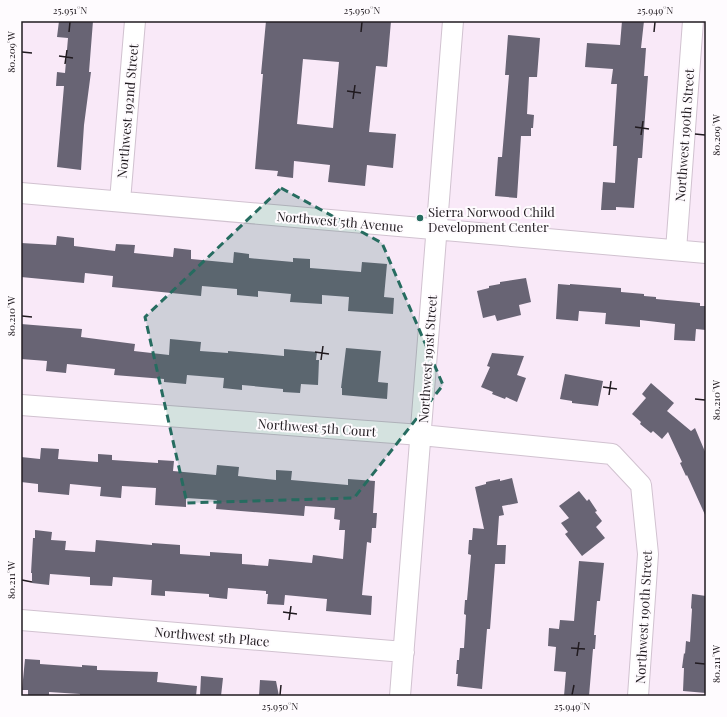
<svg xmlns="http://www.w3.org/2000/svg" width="727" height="717" viewBox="0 0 727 717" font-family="'Playfair Display',serif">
  <rect width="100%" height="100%" fill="#f9e9f8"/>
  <path fill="#686474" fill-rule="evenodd" d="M59 21H93L89 72H91L84 125 81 170 57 167 64 86H56L57 72 65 73 68 38 57 37Z
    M266 21H391L387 67 376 66 369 132 396 134 393 168 367 165 365 186 328 182 330 165 294 161 293 178 277 176 278 171 255 169 263 74H261ZM303 59 339 62 333 128 297 124Z
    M622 21H644L641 48H646L644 76H648L642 158H638L634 208 616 207V210H601L603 182 615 183 617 146H613L617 84H611L613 69 585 67 587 43 620 45Z
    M508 35 540 38 537 77H529L527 114 534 115 533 128H531V136H521L517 198 495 196 498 157H502L509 75H505Z
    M57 236 74 238V246L115 251 116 244 135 245 134 253 173 257 174 248 191 250V259L233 263 234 252 249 254V258L293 262V258L310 259V268L361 272 362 262 387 264 384 297 394 298 393 314 348 311 349 297 322 295V304L290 302 291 294 258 291V297L237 295V289L202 286 201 296 112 287 113 276 85 273 84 283 21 277V243L56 245Z
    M526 278 531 302 519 305 521 315 497 321 495 315 483 318 477 291 489 288V286L500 284V282Z
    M558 284 570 285V284L621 288V292L644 294V296L656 297V299L700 303V306H706V330L696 329 695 341 674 340 675 324 640 320V327L605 324 606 313 579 311 578 321 556 319Z
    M21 324 82 329 81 337 135 344 134 351 169 355 170 339 201 342 200 351 228 353V351L284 356V349L317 352 316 360H319L318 385 301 384 300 393 283 392V389L242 385V390L223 388 224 378 187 375 186 384 164 382V379L114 375 115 369 67 364 66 373 46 371 47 361 21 359Z
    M346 348 381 351 378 382 388 383 387 399 342 395V388H341Z
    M492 353 524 356 517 375 526 378 517 402 506 397 505 399 492 394 493 392 481 387 490 367 487 366Z
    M565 374 603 381 598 406 572 403V401L560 399Z
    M651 383 674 403 667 411 691 431 695 428 706 454V517L687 475 686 476 680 463 682 462 668 432 662 439 653 431 651 433 640 424 641 422 632 414 646 398 642 394Z
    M41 448 59 449 58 459 98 462V454L112 455V460L158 463V460L174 461 173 471 216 475 217 465 239 467 238 476 276 480V470L292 471 291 480 348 485V479L375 481 373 513H377L376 528H372L371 543 367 542 362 595 372 596 371 615 326 611 327 599 285 595 284 605 267 604 268 594H266V591L228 588 227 599 209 597V594L165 591V596L151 595 152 580 113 577 112 586 90 585V577L50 574 49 585 32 583V573H31L33 538H35V530L52 532 51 540 66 541 65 550 95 552 96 540 152 545V543L180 545V554L210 556V552L242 554V564L268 566 269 559 312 563 313 555 343 559 345 530H339L340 520 334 519 335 508 305 506 304 516 216 509 217 500 186 498V507L155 505 156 488 122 486 121 498 100 496 101 487 70 484 69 495 38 492V484L21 482V457L40 459Z
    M512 478 518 503 502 506 504 515 499 516 497 545H506L505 564H495L490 629H487L482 689 457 686 458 674H456L457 660H459L460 648H464L466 615 464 614 465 600H467L471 555 468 554 469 540H472L473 528 484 529 475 487 486 484V482L500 479V481Z
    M579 491 587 501 589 499 597 511 595 512 602 521 596 527 605 538 582 556 565 534 568 532 561 523 569 518 559 506Z
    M579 561 604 563 600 601H597L594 635H596L595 649H593L589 696H564L566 672 554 671 556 647 548 646 549 628 559 629 560 620 574 621Z
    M692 594 706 596V693L683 691 684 668H682L684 653 685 654 686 641 690 642 692 609 691 608Z
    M25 659 40 660V664L82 667V665L97 666V670L158 672 157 682 197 686 196 696H86L80 695V694L49 692V696H28V690H22Z
    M201 676 223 678 221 696H200Z
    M260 680 276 681 279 696H259Z"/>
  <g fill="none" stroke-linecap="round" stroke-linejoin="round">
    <defs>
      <path id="minor" d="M21 193 706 253
        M120 201 135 21
        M676 250 693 21
        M21 405 421 435 612 454 641 485 648 554 638 696
        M21 620 404 652
        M400 696 453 21"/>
    </defs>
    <use href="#minor" stroke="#d1c2d0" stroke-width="22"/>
    <use href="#minor" stroke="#fff" stroke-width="20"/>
  </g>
  <path fill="#266c60" fill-opacity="0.2" stroke="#266c60" stroke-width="3" stroke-dasharray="8 5" stroke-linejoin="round" d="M281 188 382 243 443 385 354 498 187 503 145 317Z"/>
  <path fill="none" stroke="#211b20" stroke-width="1.5" d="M69 32 70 22M361 32 362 22M654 32 655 22M22 52 32 53M59 56 73 58M65 64 67 50M347 91 361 93M353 99 355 85M635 127 649 129M695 134 705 135M641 135 643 121M22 316 32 317M315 352 329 354M321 360 323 346M603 387 617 389M609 395 611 381M695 399 705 400M22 580 32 582M283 612 297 614M289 620 291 606M571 648 585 649M577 656 579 642M695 663 705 664M280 695 281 685M572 695 574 685"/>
  <circle fill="#266c60" stroke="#fefbfe" stroke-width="1.5" cx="420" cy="218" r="4"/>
  <g text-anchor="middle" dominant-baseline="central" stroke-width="4" stroke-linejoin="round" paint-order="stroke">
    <g font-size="13" fill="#211b20" stroke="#fefbfe">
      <text transform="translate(127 111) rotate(-85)">Northwest 192nd Street</text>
      <text transform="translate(684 135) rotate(-86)">Northwest 190th Street</text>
      <text transform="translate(340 221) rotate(5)">Northwest 5th Avenue</text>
      <text transform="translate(427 359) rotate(-86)">Northwest 191st Street</text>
      <text transform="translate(317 427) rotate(4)">Northwest 5th Court</text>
      <text transform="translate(643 617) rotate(-87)">Northwest 190th Street</text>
      <text transform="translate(212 636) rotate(5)">Northwest 5th Place</text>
    </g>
    <g font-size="13" fill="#211b20" stroke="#fefbfe" text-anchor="start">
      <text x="428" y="211">Sierra Norwood Child<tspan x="428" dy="15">Development Center</tspan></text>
    </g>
  </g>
  <rect width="727" height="717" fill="none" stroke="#fefbfe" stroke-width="44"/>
  <rect x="22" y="22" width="683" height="673" fill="none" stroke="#211b20" stroke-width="1.5"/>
  <g font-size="10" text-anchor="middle" fill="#211b20">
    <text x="70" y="14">25.951°N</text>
    <text x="362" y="14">25.950°N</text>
    <text x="655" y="14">25.949°N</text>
    <text transform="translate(11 52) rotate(-90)" y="4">80.209°W</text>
    <text transform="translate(716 135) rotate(-90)" y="4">80.209°W</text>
    <text transform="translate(11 316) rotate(-90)" y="4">80.210°W</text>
    <text transform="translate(716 400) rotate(-90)" y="4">80.210°W</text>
    <text transform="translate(11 580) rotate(-90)" y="4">80.211°W</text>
    <text transform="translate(716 664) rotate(-90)" y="4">80.211°W</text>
    <text x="280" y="710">25.950°N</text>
    <text x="572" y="710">25.949°N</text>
  </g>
</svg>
